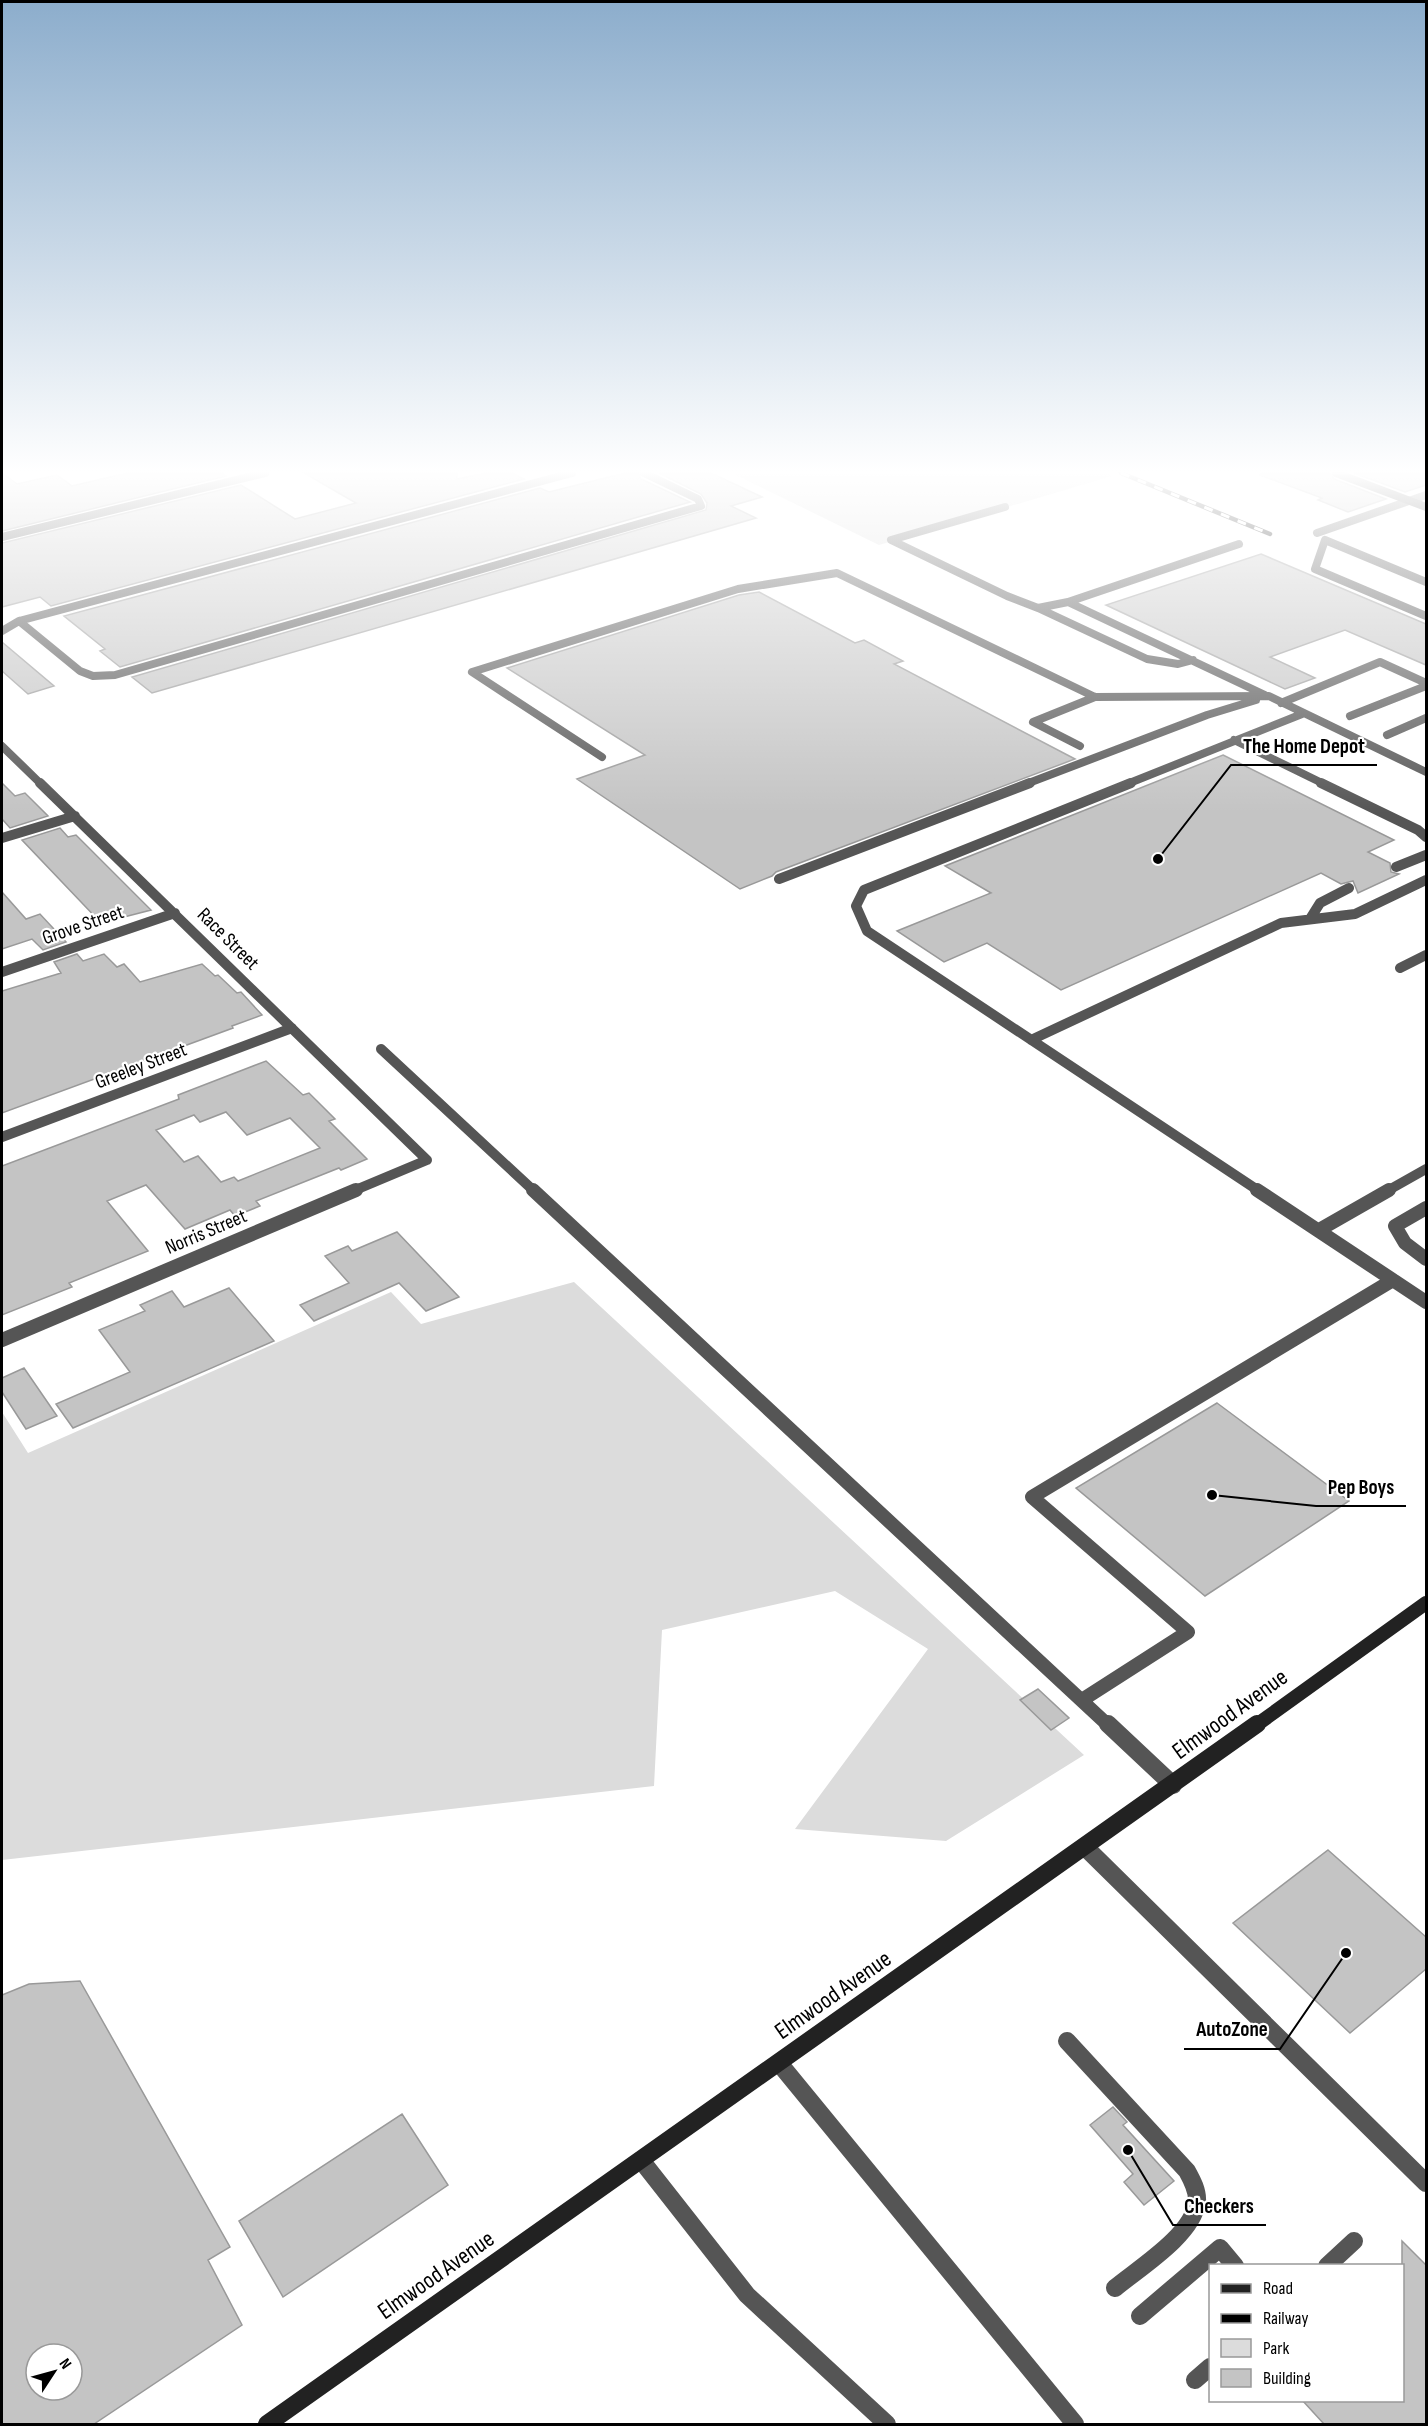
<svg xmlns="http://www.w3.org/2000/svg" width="1428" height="2426" viewBox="0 0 1428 2426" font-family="'Sofia Sans Condensed',sans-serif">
  <rect width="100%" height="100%" fill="#fff"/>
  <path fill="#dcdcdc" d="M732 473H1104L1112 476 879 545Z
    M574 1282 1084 1755 946 1841 795 1829 928 1649 835 1591 662 1630 654 1786 2 1860V1412L28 1453 391 1292 421 1324Z"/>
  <path fill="#c4c4c4" stroke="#999" stroke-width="1.5" fill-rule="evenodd" d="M2 473 17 484 57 475 72 486 127 473H222L226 476 2 531Z
    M304 473H457V479L485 473H513L524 479 51 606 40 597 2 607V543L241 485 295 519 356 503Z
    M625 473H638L641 479 690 502 120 667 100 651 105 649 64 616 540 488 549 492Z
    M659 473H711L762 497 731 506 756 518 152 693 132 677 706 510 707 503 701 494Z
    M1261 473H1330L1334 479 1386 499 1348 512 1318 500 1322 498 1260 475Z
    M1354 473H1426V485L1405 492Z
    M1261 554 1426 624V665L1345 630 1270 657 1315 678 1285 689 1106 605Z
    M759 592 855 643 864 640 903 661 894 664 1075 759 776 872 772 876 740 889 577 779 645 755 507 668 739 595Z
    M2 642 54 686 28 694 2 671Z
    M1223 755 1394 840 1368 852 1390 863 1391 872 1399 874 1358 893 1353 881 1341 884 1321 873 1061 990 987 943 944 962 897 931 991 893 945 866Z
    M2 783 15 796 25 793 48 816 10 828 2 819Z
    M60 828 68 837 76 835 151 910 101 923 22 840Z
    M2 892 26 919 40 914 66 942 43 950 32 939 2 949Z
    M77 954 83 961 104 954 117 967 124 964 140 982 202 964 215 976 218 975 237 993 241 992 262 1015 232 1026 233 1028 2 1113V991L61 973 54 962Z
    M266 1061 303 1095 309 1093 335 1119 329 1121 367 1159 341 1170 339 1168 256 1201 260 1206 235 1216 230 1210 185 1229 146 1185 107 1201 148 1251 69 1283 72 1287 2 1315V1166L179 1099 178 1095ZM226 1112 247 1135 290 1118 320 1148 238 1181 234 1177 221 1182 198 1156 184 1162 156 1130 194 1115 200 1122Z
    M397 1232 459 1297 426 1311 399 1283 314 1321 300 1305 349 1283 325 1256 348 1246 352 1251Z
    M229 1288 274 1341 73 1428 56 1404 130 1372 99 1330 145 1311 140 1305 172 1291 184 1307Z
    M24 1368 57 1416 26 1429 2 1392V1378Z
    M1217 1403 1349 1501 1205 1596 1076 1488Z
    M1038 1689 1069 1718 1051 1730 1020 1700Z
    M1328 1850 1426 1937V1969L1350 2033 1233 1923Z
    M80 1981 230 2247 208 2260 242 2325 94 2424H2V1995L29 1984ZM36 2354H72V2390H36Z
    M1113 2107 1127 2122 1123 2125 1174 2181 1144 2205 1124 2182 1133 2174 1090 2125Z
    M402 2114 448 2185 283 2297 239 2221Z
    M1402 2241 1426 2265V2424H1324L1302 2400H1402Z"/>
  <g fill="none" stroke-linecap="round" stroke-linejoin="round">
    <path stroke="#555" stroke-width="8" d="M1005 507 891 540 1007 596 1038 608 1068 602
      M1239 544 1068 602 1265 695
      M1426 582 1325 540 1315 569 1426 616
      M1038 608 1147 659 1178 664 1193 660
      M1281 703 1380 662 1426 683
      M1350 716 1426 686
      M1387 735 1426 718
      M1234 740 1324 784
      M1080 746 1033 722 1095 697
      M602 757 472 672 738 589 837 573 1095 697 1269 696 1426 772
      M1026 784 1207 715 1256 700
      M1127 784 1302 714"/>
    <path stroke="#555" stroke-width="10" d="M1131 783 864 890 856 906 867 931 1259 1191
      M1321 783 1418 830 1426 837
      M1396 867 1426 855
      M779 879 1030 783
      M1310 919 1320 903 1349 888
      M1400 968 1426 955
      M1031 1040 1281 923 1355 914 1426 880
      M381 1049 534 1191
      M1387 1191 1426 1169"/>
    <path stroke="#555" stroke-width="14" d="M533 1190 1109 1726
      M1257 1190 1426 1302
      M1426 1208 1395 1226 1405 1243 1426 1259
      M1319 1230 1389 1190
      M1082 1700 1188 1632 1032 1497 1393 1280"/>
    <path stroke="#555" stroke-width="18" d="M1108 1724 1173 1785
      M1085 1847 1426 2183
      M1067 2041 1187 2171C1192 2180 1198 2191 1197 2202 1193 2235 1139 2268 1115 2288
      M779 2063 1075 2424
      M641 2160 747 2295 887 2424
      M1327 2266 1354 2241
      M1140 2316 1220 2248 1235 2266
      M1195 2380 1210 2367"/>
    <path stroke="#555" stroke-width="8" d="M572 473 19 621 80 671 93 676 115 675 701 506 698 499 644 473
      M1317 533 1426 495
      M2 537 265 473
      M2 631 19 621
      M2 746 41 784"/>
    <path stroke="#555" stroke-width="10" d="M40 783 427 1160 353 1191
      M2 838 75 816
      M2 972 175 913
      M2 1137 292 1028"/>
    <path stroke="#555" stroke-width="14" d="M2 1340 356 1190"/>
    <path stroke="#222" stroke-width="8" d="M1336 473 1426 507"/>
    <path stroke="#222" stroke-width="14" d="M1255 1726 1426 1603"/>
    <path stroke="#222" stroke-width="18" d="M267 2424 1257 1724"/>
    <defs>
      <path id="rail" d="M1121 473 1270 534"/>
    </defs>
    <use href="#rail" stroke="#000" stroke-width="4.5"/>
    <use href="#rail" stroke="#fff" stroke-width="3" stroke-dasharray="9" stroke-linecap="butt"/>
  </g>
  <linearGradient id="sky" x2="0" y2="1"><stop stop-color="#8cadcc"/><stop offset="0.58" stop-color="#fff"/><stop offset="1" stop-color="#fff" stop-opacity="0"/></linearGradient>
  <rect width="1428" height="813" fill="url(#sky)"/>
  <g text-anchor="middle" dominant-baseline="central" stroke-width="4.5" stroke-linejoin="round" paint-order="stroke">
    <g font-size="20" fill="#000" stroke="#fff">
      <text transform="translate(83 925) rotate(-19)">Grove Street</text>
      <text transform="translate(228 939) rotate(45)">Race Street</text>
      <text transform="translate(141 1066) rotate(-21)">Greeley Street</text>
      <text transform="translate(206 1232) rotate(-23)">Norris Street</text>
    </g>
    <g font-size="24" fill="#000" stroke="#fff">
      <text transform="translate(1230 1714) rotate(-36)">Elmwood Avenue</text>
      <text transform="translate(833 1995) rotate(-35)">Elmwood Avenue</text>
      <text transform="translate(436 2275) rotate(-35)">Elmwood Avenue</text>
    </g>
  </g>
  <path fill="none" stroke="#000" stroke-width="2" d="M1158 859L1231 765H1377M1212 1495L1316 1506H1406M1346 1953L1280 2049H1184M1128 2150L1173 2225H1266"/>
  <g fill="#000" stroke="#fff" stroke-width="2">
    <circle cx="1158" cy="859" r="6"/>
    <circle cx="1212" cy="1495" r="6"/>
    <circle cx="1346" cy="1953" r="6"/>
    <circle cx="1128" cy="2150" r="6"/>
  </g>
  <g font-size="21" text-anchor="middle" font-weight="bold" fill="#000" stroke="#fff" stroke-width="4.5" stroke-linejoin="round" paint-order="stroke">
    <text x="1304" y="753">The Home Depot</text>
    <text x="1361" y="1494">Pep Boys</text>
    <text x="1232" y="2036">AutoZone</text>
    <text x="1219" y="2213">Checkers</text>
  </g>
  <rect width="1428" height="2426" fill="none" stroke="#000000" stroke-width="6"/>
  <rect x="1209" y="2264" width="195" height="138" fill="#ffffff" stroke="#999999" stroke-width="1.5"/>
  <rect x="1221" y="2284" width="30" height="9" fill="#222222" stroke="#999999" stroke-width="1.5"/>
  <text x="1263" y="2294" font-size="18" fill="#000000">Road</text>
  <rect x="1221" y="2314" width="30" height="9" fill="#000000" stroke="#999999" stroke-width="1.5"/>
  <text x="1263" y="2324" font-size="18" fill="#000000">Railway</text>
  <rect x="1221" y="2339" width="30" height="18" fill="#dcdcdc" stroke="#999999" stroke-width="1.5"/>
  <text x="1263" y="2354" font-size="18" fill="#000000">Park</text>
  <rect x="1221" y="2369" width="30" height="18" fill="#c4c4c4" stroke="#999999" stroke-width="1.5"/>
  <text x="1263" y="2384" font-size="18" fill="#000000">Building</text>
  <g transform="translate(54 2372) rotate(54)"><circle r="28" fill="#ffffff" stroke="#999999" stroke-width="1.5"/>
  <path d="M0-4.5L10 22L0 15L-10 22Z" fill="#000000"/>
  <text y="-9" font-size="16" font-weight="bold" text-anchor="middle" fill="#000000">N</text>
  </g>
</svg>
